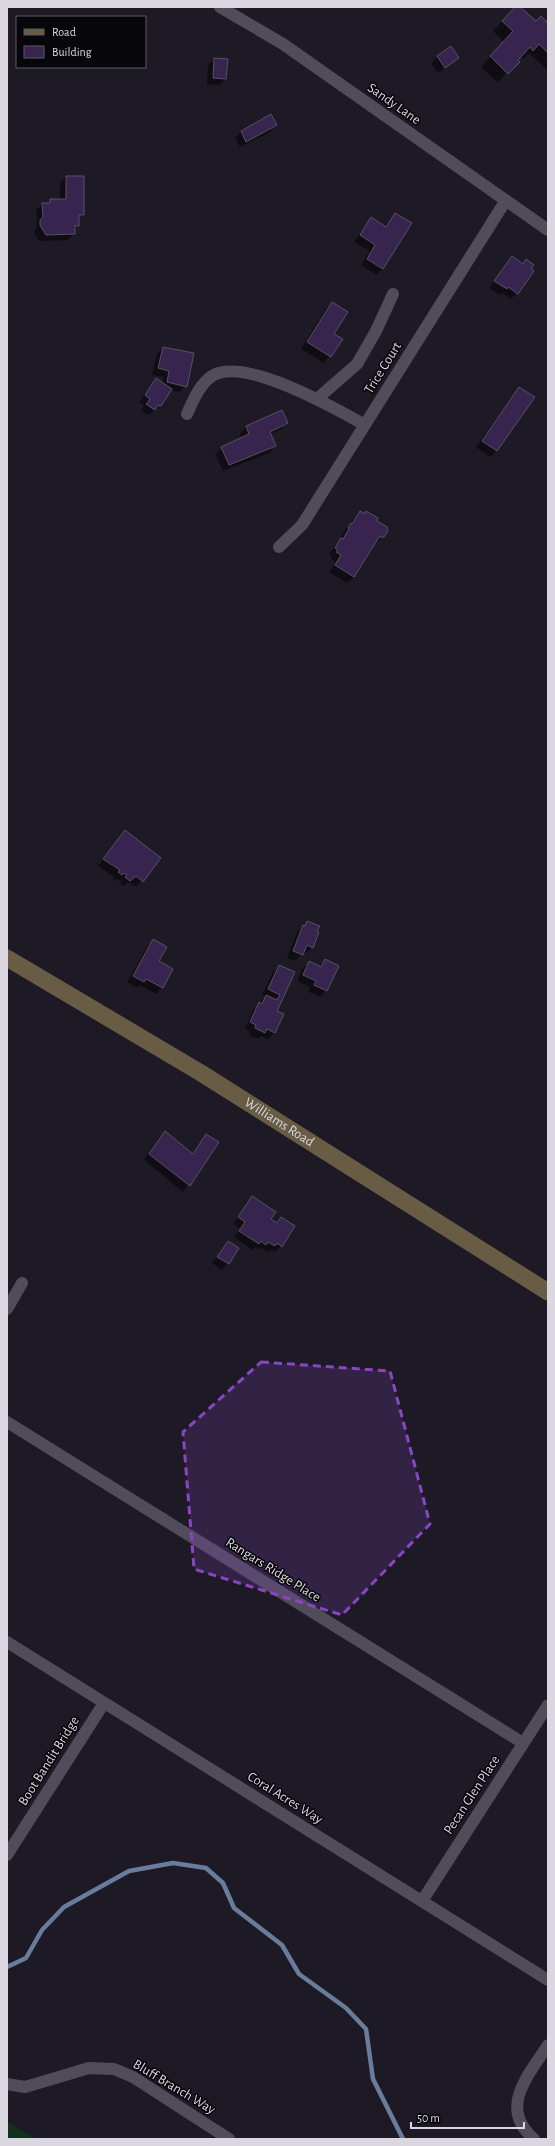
<svg xmlns="http://www.w3.org/2000/svg" width="555" height="2146" viewBox="0 0 555 2146" font-family="'Alegreya Sans',sans-serif">
  <rect width="100%" height="100%" fill="#1d1925"/>
  <path fill="#11331e" d="M7 2122 36 2139H7Z"/>
  <path fill="#0007" d="M516 7H519L536 23 548 24V66L546 69 529 53 523 59 520 56 498 83 481 67 504 42 493 31Z
    M438 57 458 58 438 73 431 63Z
    M215 59 225 79 219 85 207 84 208 65Z
    M276 125 270 132 240 147 235 138 241 132Z
    M66 177 83 214 78 219V226L74 230V233L68 240 39 241 34 232 37 225 36 210 43 204H47L51 200H60V183Z
    M395 214 383 269 376 275 361 265 370 251 354 242 371 219 384 227Z
    M512 257 522 264 526 261 517 293 511 299 502 293 500 295 489 288Z
    M332 303 333 334 341 339 324 363 301 349 326 309Z
    M163 348 186 386 179 392 170 390 160 406 148 415 141 411 144 405 139 402 156 380 162 383 164 377 152 375 157 354Z
    M519 388 497 450 490 457 476 447Z
    M282 411 287 423 281 429 270 434 275 446 269 453 223 471 215 454 222 448 242 439 240 434 246 427Z
    M360 512 364 515 366 512 386 528 383 537 374 543 354 577 347 583 329 572 336 562 331 559 332 556 329 554 341 539 345 530Z
    M125 832 142 881 136 887 129 882 123 886 120 884 122 882 117 879 115 881 113 879 114 877 98 866Z
    M308 922 312 947 306 953 303 952 295 961 287 958 297 932Z
    M153 940 162 987 156 994 140 985 137 988 127 982 147 947Z
    M325 960 326 990 320 997 309 992 310 987 297 981 302 969 309 963 319 967Z
    M279 966 294 973 276 1011 283 1014 274 1033 268 1039 261 1036 258 1039 249 1035 251 1031 245 1029 253 1010 265 997 262 995 273 972Z
    M165 1133 192 1154 207 1135 218 1143 183 1192 144 1160Z
    M253 1198 270 1219 276 1223 281 1218V1246L275 1252 271 1250 268 1252 262 1248 259 1250 255 1247 252 1250 234 1237 240 1229 233 1224Z
    M228 1242 238 1249 222 1270 212 1263Z"/>
  <g fill="none" stroke-linecap="round" stroke-linejoin="round">
    <path stroke="#697c9c" stroke-width="4.5" d="M7 1967 26 1958 42 1930 64 1907 129 1871 173 1863 206 1868 223 1883 234 1908 282 1945 299 1974 346 2008 366 2029 373 2079 403 2139"/>
  </g>
  <path fill="#372550" stroke="#575260" d="M515 7H520L536 21 541 16 548 23V53L539 44 533 51 530 47 518 60 520 62 508 74 490 56 513 31 502 21Z
    M451 46 459 58 445 68 437 56Z
    M214 58 228 59 226 79 213 78Z
    M271 114 277 125 246 142 241 131Z
    M66 176H84V215H79V226H75V234L46 235 40 225V220L43 217 42 203H50V199H66Z
    M395 213 412 223 383 269 367 259 375 245 360 235 371 217 386 227Z
    M512 256 523 264 526 259 534 265 531 269 534 271 518 294 508 287 507 289 494 281Z
    M332 302 348 312 334 334 343 339 331 357 307 342Z
    M163 347 194 353 187 387 167 382 169 371 158 368Z
    M156 378 172 389 161 406 158 405 155 410 146 404 150 399 145 395Z
    M519 387 535 397 497 451 482 441Z
    M282 410 288 423 270 432 276 446 229 465 221 447 249 434 246 426Z
    M360 511 365 514 366 511 378 518 377 521 387 527 388 531 384 537H379L354 577 335 565 341 555 336 552 338 550 335 548 341 538 343 539 349 529 348 528 351 523 352 524Z
    M125 830 161 858 143 882 136 876 130 881 125 877 127 875 124 873 122 875 118 872 120 870 103 859Z
    M307 921 320 926 317 931 319 932 313 948 307 945 303 955 293 951 303 925 305 926Z
    M153 939 167 947 159 961 173 969 163 988 146 979 144 982 133 976Z
    M325 959 339 966 327 991 314 985 316 981 303 975 309 961 321 967Z
    M279 965 295 972 277 1011 284 1014 275 1033 267 1029 265 1033 255 1028 256 1025 250 1022 259 1002 262 1004 266 995 277 1000 280 995 268 989Z
    M165 1131 193 1154 206 1134 219 1142 190 1186 149 1154Z
    M252 1196 276 1212 271 1219 277 1223 281 1217 295 1226 282 1247 277 1243 275 1246 268 1242 266 1245 261 1241 259 1244 239 1231 245 1222 238 1217Z
    M228 1241 239 1248 229 1264 217 1257Z"/>
  <g fill="none" stroke-linecap="round" stroke-linejoin="round">
    <path stroke="#514c5a" stroke-width="12" d="M220 7 283 44 548 230
      M317 399 357 364 376 331 393 294
      M187 414C193 401 199 385 212 376 244 356 335 408 365 425
      M279 547 302 525 506 200
      M7 1309 22 1283
      M7 1422 523 1743
      M7 1642 548 1980
      M7 1855 104 1703
      M422 1901 548 1705
      M7 2084 25 2087 89 2068 114 2069 133 2077 229 2139
      M534 2139C498 2108 528 2076 548 2045"/>
    <path stroke="#685c44" stroke-width="17" id="s1" d="M7 958 201 1073 548 1292"/>
  </g>
  <path fill="#8946c4" fill-opacity="0.2" stroke="#8946c4" stroke-width="3" stroke-dasharray="8 5" stroke-linejoin="round" d="M261 1362 390 1371 430 1524 342 1615 194 1569 183 1432Z"/>
  <g text-anchor="middle" dominant-baseline="central" stroke-width="3" stroke-linejoin="round" paint-order="stroke">
    <g font-size="14" fill="#dad7e0" stroke="#07060a">
      <text transform="translate(394 104) rotate(35)">Sandy Lane</text>
      <text transform="translate(383 368) rotate(-58)">Trice Court</text>
      <text stroke="none"><textPath href="#s1" startOffset="318">Williams Road</textPath></text>
      <text transform="translate(273 1570) rotate(32)">Rangars Ridge Place</text>
      <text transform="translate(49 1761) rotate(-58)">Boot Bandit Bridge</text>
      <text transform="translate(472 1795) rotate(-57)">Pecan Glen Place</text>
      <text transform="translate(285 1798) rotate(32)">Coral Acres Way</text>
      <text transform="translate(174 2087) rotate(31)">Bluff Branch Way</text>
    </g>
  </g>
  <rect width="555" height="2146" fill="none" stroke="#dad7e0" stroke-width="16"/>
  <rect x="16" y="16" width="130" height="52" fill="#07060a" stroke="#5b5a60"/>
  <rect x="24" y="29" width="20" height="6" fill="#685c44" stroke="#5b5a60"/>
  <text x="52" y="36" font-size="12" fill="#dad7e0">Road</text>
  <rect x="24" y="46" width="20" height="12" fill="#372550" stroke="#5b5a60"/>
  <text x="52" y="56" font-size="12" fill="#dad7e0">Building</text>
  <path d="M411 2122v6h113v-6" fill="none" stroke="#dad7e0" stroke-width="2"/>
  <text x="417" y="2122" font-size="12" fill="#dad7e0" stroke="#07060a" stroke-width="3" paint-order="stroke">50 m</text>
</svg>
